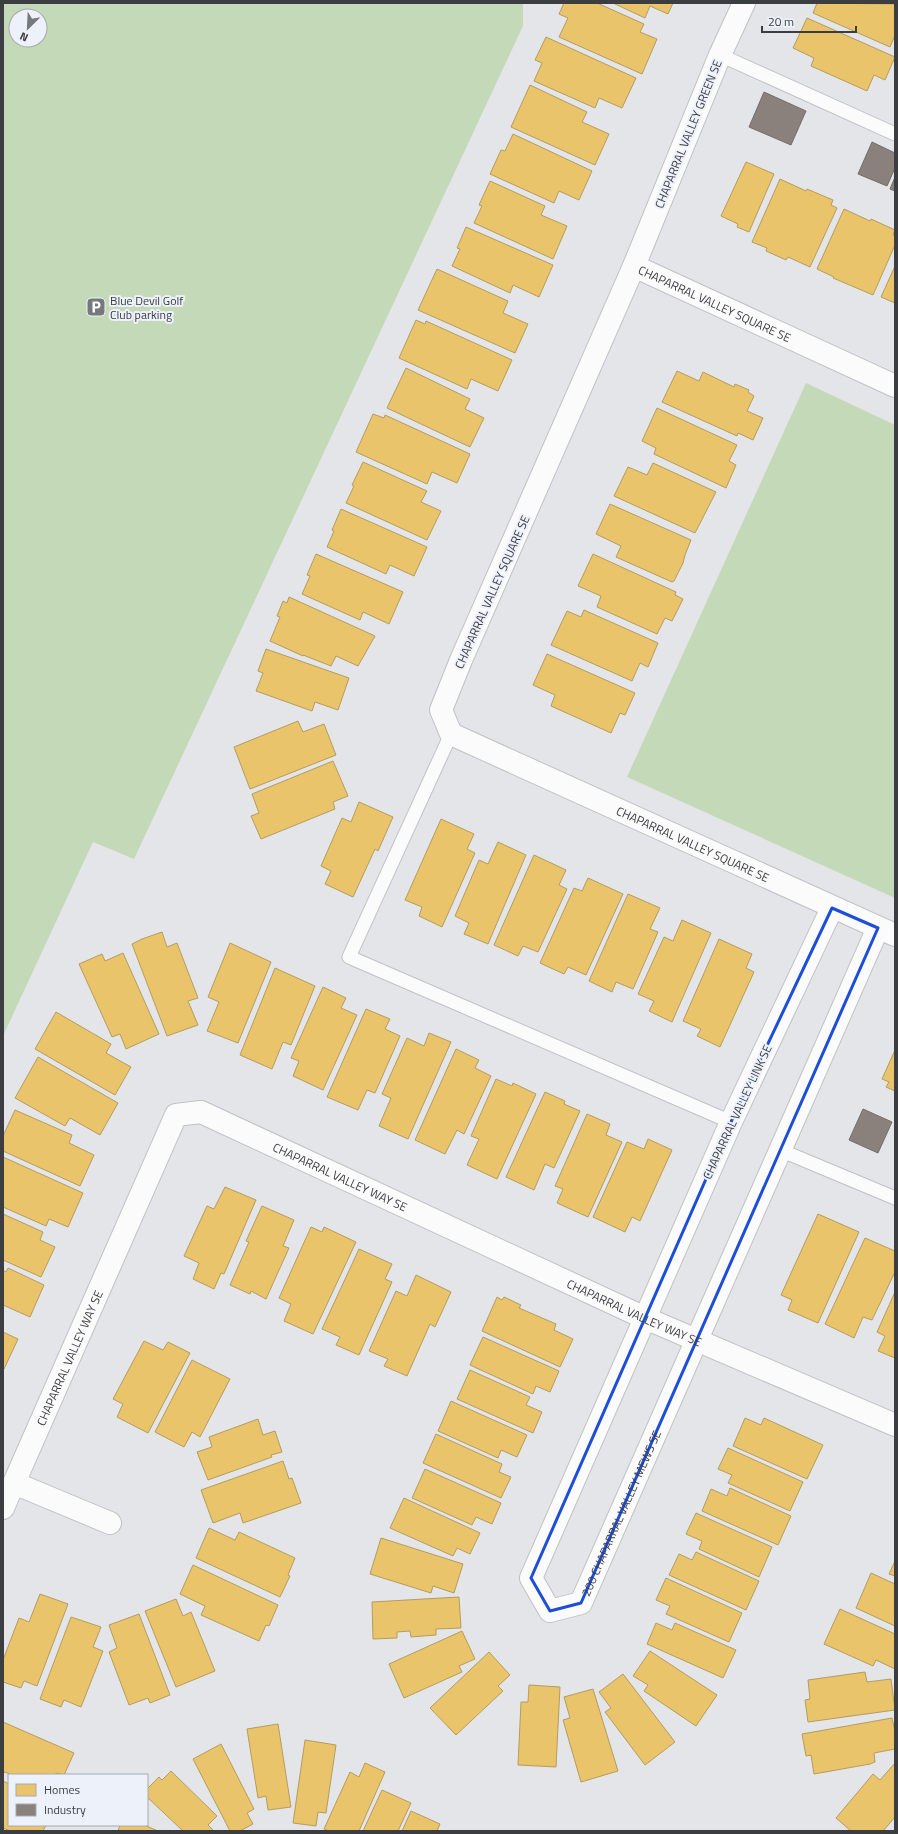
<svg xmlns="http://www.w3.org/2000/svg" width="898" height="1834" viewBox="0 0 898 1834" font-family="'Titillium Web',sans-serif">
  <rect width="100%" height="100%" fill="#e3e5e9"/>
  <path fill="#c4d9b8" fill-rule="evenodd" d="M3 3H523V26L134 859 93 842 3 1036ZM16 16H40V40H16Z
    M806 383 895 425V898L627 777Z"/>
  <path fill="#e9c46a" stroke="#b59c5d" d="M564 3H597L644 24 640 32 657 39 642 74 559 37 568 18 559 14Z
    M613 3H673L668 14 650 6 645 18Z
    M817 3 895 4V35L890 47 813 13Z
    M807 18 895 57 885 80 874 75 867 91 811 66 814 58 793 48Z
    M546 37 636 78 622 108 599 98 595 108 534 81 542 63 535 60Z
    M530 85 587 112 582 122 609 134 595 165 511 127Z
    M513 134 592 171 579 200 559 191 554 203 490 174 501 150 505 151Z
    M746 162 774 174 749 232 737 227 738 224 721 216Z
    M780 179 806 191 807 189 833 200 831 205 837 208 810 267 788 257 786 260 766 251 767 248 752 242Z
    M490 181 545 206 541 215 567 226 553 259 474 223 482 206 479 205Z
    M844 209 870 221 871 219 895 230 893 235 895 236V245L873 295 833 278 834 277 817 269Z
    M466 227 553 265 539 297 513 285 510 293 452 266 460 249 457 248Z
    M895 266V303L881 297Z
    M437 269 508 301 503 313 528 324 515 353 418 310Z
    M416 320 425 324 426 321 512 360 498 391 471 379 467 389 399 358Z
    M406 368 470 399 465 409 484 418 470 447 387 408Z
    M677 371 699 381 703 372 734 387 735 384 749 390 748 392 754 396 747 411 763 418 753 440 738 433 737 436 662 402Z
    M657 408 737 445 729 461 736 465 726 488 654 454 656 448 642 441Z
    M373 414 384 418 385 415 470 454 457 483 432 472 427 484 356 452Z
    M363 462 427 491 421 502 441 511 427 540 346 503 354 486 352 485Z
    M653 463 716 492 695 533 614 496 628 467 647 475Z
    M610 504 691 540 685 555 683 563 674 581 672 582 616 557 621 546 596 534Z
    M341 509 427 547 414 576 390 565 386 574 327 547 334 531 332 530Z
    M316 554 403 592 389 624 363 612 360 620 302 594 310 576 307 575Z
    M593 554 676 592 675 595 683 599 672 621 665 618 657 634 597 607 601 596 578 586Z
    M289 597 375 636 358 666 336 656 331 666 303 655V656L270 641 280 617 277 616 283 601 287 603Z
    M584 610 658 643 648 667 640 663 632 681 551 645 567 611 581 617Z
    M266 649 349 678 338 710 315 702 312 711 256 691 263 673 258 671Z
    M547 654 635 693 625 715 620 713 611 733 551 706 555 695 533 685Z
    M298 721 303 732 324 724 336 755 250 789 234 747Z
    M333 761 348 796 333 802 335 809 261 839 251 816 259 813 252 794Z
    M359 802 393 817 378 851 375 849 353 897 325 884 331 871 321 866 342 818 351 822Z
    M441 819 474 834 467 849 475 853 442 927 419 916 422 907 405 900Z
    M498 842 526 855 488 944 464 934 469 923 455 916 479 860 488 864Z
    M534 855 566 870 559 885 567 889 538 952 523 946 518 956 494 945Z
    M588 878 623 894 586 975 568 967 564 974 540 963 574 888 582 891Z
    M628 894 660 908 650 929 658 932 633 989 616 982 612 992 589 981Z
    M682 920 711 933 672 1022 649 1011 654 1001 638 994 664 937 673 941Z
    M162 932 167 947 177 943 198 998 188 1001 198 1025 167 1036 132 944 142 939Z
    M719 939 752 954 746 968 754 972 720 1047 697 1036 701 1029 683 1021Z
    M230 943 271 962 238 1043 207 1031 219 1002 208 997Z
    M123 953 159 1034 126 1049 120 1034 112 1037 79 964 102 954 105 961Z
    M275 968 315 986 291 1045 283 1042 272 1069 240 1055Z
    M323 987 346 998 341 1008 357 1015 323 1090 293 1076 299 1061 291 1058Z
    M366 1009 390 1019 385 1029 400 1036 375 1093 367 1090 358 1110 327 1097Z
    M56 1012 111 1044 106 1053 131 1067 115 1095 35 1049Z
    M429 1033 451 1042 408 1139 379 1126 391 1098 382 1094 407 1038 424 1046Z
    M456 1049 479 1060 475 1068 491 1076 464 1134 457 1130 445 1154 415 1140Z
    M895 1050V1091L886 1087 889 1082 882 1079Z
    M38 1057 118 1103 100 1135 70 1118 65 1126 15 1098Z
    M496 1079 512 1086 513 1083 536 1094 497 1179 467 1165 479 1139 471 1136Z
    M545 1092 565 1101 564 1104 580 1111 554 1168 545 1164 534 1190 506 1177Z
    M15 1110 72 1135 69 1143 94 1155 80 1186 3 1151V1136Z
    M587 1114 610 1124 606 1135 622 1142 588 1217 557 1203 563 1189 555 1186Z
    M648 1139 672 1150 640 1221 632 1217 625 1232 593 1217 627 1142 644 1149Z
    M3 1157 83 1193 68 1227 49 1219 46 1226 3 1207Z
    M225 1187 256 1200 224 1274 221 1273 214 1289 193 1279 199 1263 184 1256 207 1206 214 1209Z
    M262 1206 294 1220 283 1246 289 1248 266 1299 251 1291 250 1294 230 1285 249 1242 246 1241Z
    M3 1214 43 1232 40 1240 55 1247 41 1277 3 1260Z
    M818 1214 859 1232 818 1323 788 1310 792 1300 781 1295Z
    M311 1227 322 1232 324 1227 356 1242 313 1334 284 1321 291 1304 279 1298Z
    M865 1238 895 1251V1272L872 1320 863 1317 854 1338 825 1324Z
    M359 1249 392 1264 385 1279 392 1282 359 1355 336 1345 340 1337 322 1329Z
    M8 1268 44 1285 30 1317 3 1305V1270L6 1272Z
    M416 1275 451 1292 435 1327 430 1324 407 1376 384 1366 388 1359 369 1351 396 1291 407 1296Z
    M895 1292V1358L878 1351 885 1336 877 1332Z
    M497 1297 502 1300 504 1297 521 1305 519 1308 556 1324 554 1330 573 1339 560 1367 482 1331Z
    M3 1332 18 1339 4 1369H3Z
    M483 1337 559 1371 550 1392 536 1386 533 1394 470 1365Z
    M144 1341 163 1350 168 1342 190 1353 148 1433 117 1417 123 1404 113 1399Z
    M192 1360 230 1379 200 1437 192 1432 184 1447 155 1432Z
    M470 1370 530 1397 526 1405 542 1412 533 1433 457 1399Z
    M451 1401 527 1435 517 1457 501 1450 498 1458 438 1431Z
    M745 1418 761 1425 764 1418 823 1445 807 1479 733 1446Z
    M258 1419 263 1435 275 1431 282 1452 271 1455 272 1457 208 1480 197 1452 212 1447 209 1437Z
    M436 1434 502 1464 499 1472 511 1477 501 1498 423 1463Z
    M728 1448 803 1482 790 1511 728 1483 732 1475 718 1469Z
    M283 1461 289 1479 292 1478 301 1503 243 1523 240 1513 213 1523 201 1490Z
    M425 1469 501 1503 492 1524 476 1517 472 1525 412 1498Z
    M730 1488 791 1516 778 1545 702 1511 711 1489 727 1496Z
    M404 1498 480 1533 470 1554 457 1548 453 1556 390 1528Z
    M696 1513 772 1547 759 1577 699 1549 702 1541 686 1534Z
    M209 1528 235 1540 239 1532 295 1558 288 1575 290 1576 280 1597 196 1558Z
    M381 1538 463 1564 454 1593 433 1586 431 1593 370 1574Z
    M696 1552 759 1581 746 1610 669 1575 679 1554 692 1560Z
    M895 1561V1576L889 1574Z
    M193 1565 278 1605 269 1626 266 1625 259 1641 201 1615 205 1606 180 1594Z
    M871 1573 895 1584V1626L856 1608Z
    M666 1578 742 1613 729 1642 666 1614 670 1606 656 1600Z
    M40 1594 68 1604 37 1686 24 1681 21 1688 3 1682V1660L19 1618 29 1622Z
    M459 1597 461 1628 436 1629V1635L411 1637 410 1631 397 1632V1638L373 1639 372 1602Z
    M176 1599 183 1616 191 1612 215 1671 176 1687 145 1611Z
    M840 1609 895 1634V1669L876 1660 873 1666 824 1644Z
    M139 1614 170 1695 150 1703 148 1698 129 1705 109 1652 117 1648 109 1625Z
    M71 1617 101 1627 93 1647 103 1651 81 1707 64 1700 61 1707 40 1699Z
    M656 1623 672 1630 675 1623 736 1650 723 1678 647 1644Z
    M462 1631 475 1659 459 1666 462 1672 404 1698 389 1664Z
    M650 1651 717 1695 696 1726 644 1691 648 1685 633 1676Z
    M489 1652 510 1675 498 1686 503 1691 456 1735 430 1708Z
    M865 1672 867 1682 891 1679 895 1710 808 1722 805 1700 810 1699 808 1680Z
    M623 1674 675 1742 645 1765 605 1712 611 1708 599 1692Z
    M529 1685 560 1687 556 1767 518 1765 521 1702H528Z
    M593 1689 618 1771 581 1782 563 1720 570 1718 564 1697Z
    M892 1718 895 1732V1749L874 1753 875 1762 870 1764 814 1774 811 1755 806 1756 802 1734Z
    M3 1722 74 1753 64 1775 56 1773 55 1775H12L5 1772 3 1774Z
    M278 1724 291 1807 268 1810 266 1796 258 1798 247 1729Z
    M305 1740 336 1745 326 1813 318 1812 316 1826 293 1823Z
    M221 1744 254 1809 247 1813 253 1824 240 1831H230L193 1759Z
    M365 1763 385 1772 359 1831H329L324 1829 350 1772 359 1777Z
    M895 1763V1817L883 1831H851L836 1818 873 1774 880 1780Z
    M171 1771 217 1816 208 1825 213 1830 212 1831H183L147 1797V1789L159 1777 162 1780Z
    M3 1781 9 1784V1825H46L43 1831H10L3 1828Z
    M382 1790 411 1803 398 1831H363Z
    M411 1811 440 1824 437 1831H402Z
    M120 1825H144L158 1831H118Z"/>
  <path fill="#8a817c" stroke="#736d6a" d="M764 92 806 111 791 145 749 127Z
    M872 142 895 153V168L887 186 858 174Z
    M895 177V191L890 189Z
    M863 1109 892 1122 878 1153 849 1140Z"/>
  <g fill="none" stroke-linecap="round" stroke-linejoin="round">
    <defs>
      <path id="lane" d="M720 55 895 134
        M451 734 349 957 731 1122
        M780 1150 895 1198"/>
      <g id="street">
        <path id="s1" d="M744 3 720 55 634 266 461 660 441 710 451 734 895 935"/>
        <path id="s2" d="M634 266 895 386"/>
        <path id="s3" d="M832 908 731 1122 531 1578 550 1611 581 1603 878 928"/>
        <path d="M14 1483 110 1523"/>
        <path id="s4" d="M3 1508 176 1115 201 1112 645 1318 895 1425"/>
      </g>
    </defs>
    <use href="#lane" stroke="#c0c1c4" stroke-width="15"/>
    <use href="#street" stroke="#c0c1c4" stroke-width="24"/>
    <use href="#lane" stroke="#fbfbfc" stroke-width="13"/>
    <use href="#street" stroke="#fbfbfc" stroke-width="22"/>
  </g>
  <path fill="none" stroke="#1d4ed8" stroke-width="3" stroke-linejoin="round" d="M832 908 878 928 581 1603 550 1611 531 1578 731 1122Z"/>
  <defs>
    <symbol id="parking-square" viewBox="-11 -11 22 22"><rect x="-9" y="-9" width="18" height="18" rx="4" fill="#76787b" stroke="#edf1fa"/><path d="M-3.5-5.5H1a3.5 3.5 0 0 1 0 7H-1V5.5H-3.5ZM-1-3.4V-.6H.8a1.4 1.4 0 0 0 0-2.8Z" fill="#fff"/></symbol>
  </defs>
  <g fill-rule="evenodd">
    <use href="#parking-square" x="85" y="296" width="22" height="22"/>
  </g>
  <g text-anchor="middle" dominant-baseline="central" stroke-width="4" stroke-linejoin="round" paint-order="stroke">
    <g font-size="12" fill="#3c3d40" stroke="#edf1fa">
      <text transform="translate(688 134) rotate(-68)">CHAPARRAL VALLEY GREEN SE</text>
      <text stroke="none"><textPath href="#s2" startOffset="89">CHAPARRAL VALLEY SQUARE SE</textPath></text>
      <text transform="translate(492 592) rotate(-66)">CHAPARRAL VALLEY SQUARE SE</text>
      <text stroke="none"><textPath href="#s1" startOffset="1061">CHAPARRAL VALLEY SQUARE SE</textPath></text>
      <text transform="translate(737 1112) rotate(-65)">CHAPARRAL VALLEY LINK SE</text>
      <text stroke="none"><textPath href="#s4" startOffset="608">CHAPARRAL VALLEY WAY SE</textPath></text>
      <text stroke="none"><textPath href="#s4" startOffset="932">CHAPARRAL VALLEY WAY SE</textPath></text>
      <text stroke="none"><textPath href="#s4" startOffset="164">CHAPARRAL VALLEY WAY SE</textPath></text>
      <text stroke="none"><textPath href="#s3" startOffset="903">200 CHAPARRAL VALLEY MEWS SE</textPath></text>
    </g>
    <g font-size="12" fill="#3c3d40" stroke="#edf1fa" text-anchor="start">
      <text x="110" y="300">Blue Devil Golf<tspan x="110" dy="14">Club parking</tspan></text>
    </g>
  </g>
  <rect width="898" height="1834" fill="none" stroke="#3c3d40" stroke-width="8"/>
  <rect x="8" y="1774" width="140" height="52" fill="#edf1fa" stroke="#a6a9b0"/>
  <rect x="16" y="1784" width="20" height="12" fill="#e9c46a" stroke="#a6a9b0"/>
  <text x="44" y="1794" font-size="12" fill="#3c3d40">Homes</text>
  <rect x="16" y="1804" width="20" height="12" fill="#8a817c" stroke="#a6a9b0"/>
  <text x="44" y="1814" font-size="12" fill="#3c3d40">Industry</text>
  <g transform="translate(28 28) rotate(204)"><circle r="19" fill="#edf1fa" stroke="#a6a9b0"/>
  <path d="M0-3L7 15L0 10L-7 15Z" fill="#76787b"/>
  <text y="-6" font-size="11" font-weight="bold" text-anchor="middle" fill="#3c3d40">N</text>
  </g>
  <path d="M762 26v6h94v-6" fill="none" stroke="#3c3d40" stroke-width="2"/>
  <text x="768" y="26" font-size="12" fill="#3c3d40" stroke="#edf1fa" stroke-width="3" paint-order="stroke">20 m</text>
</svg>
